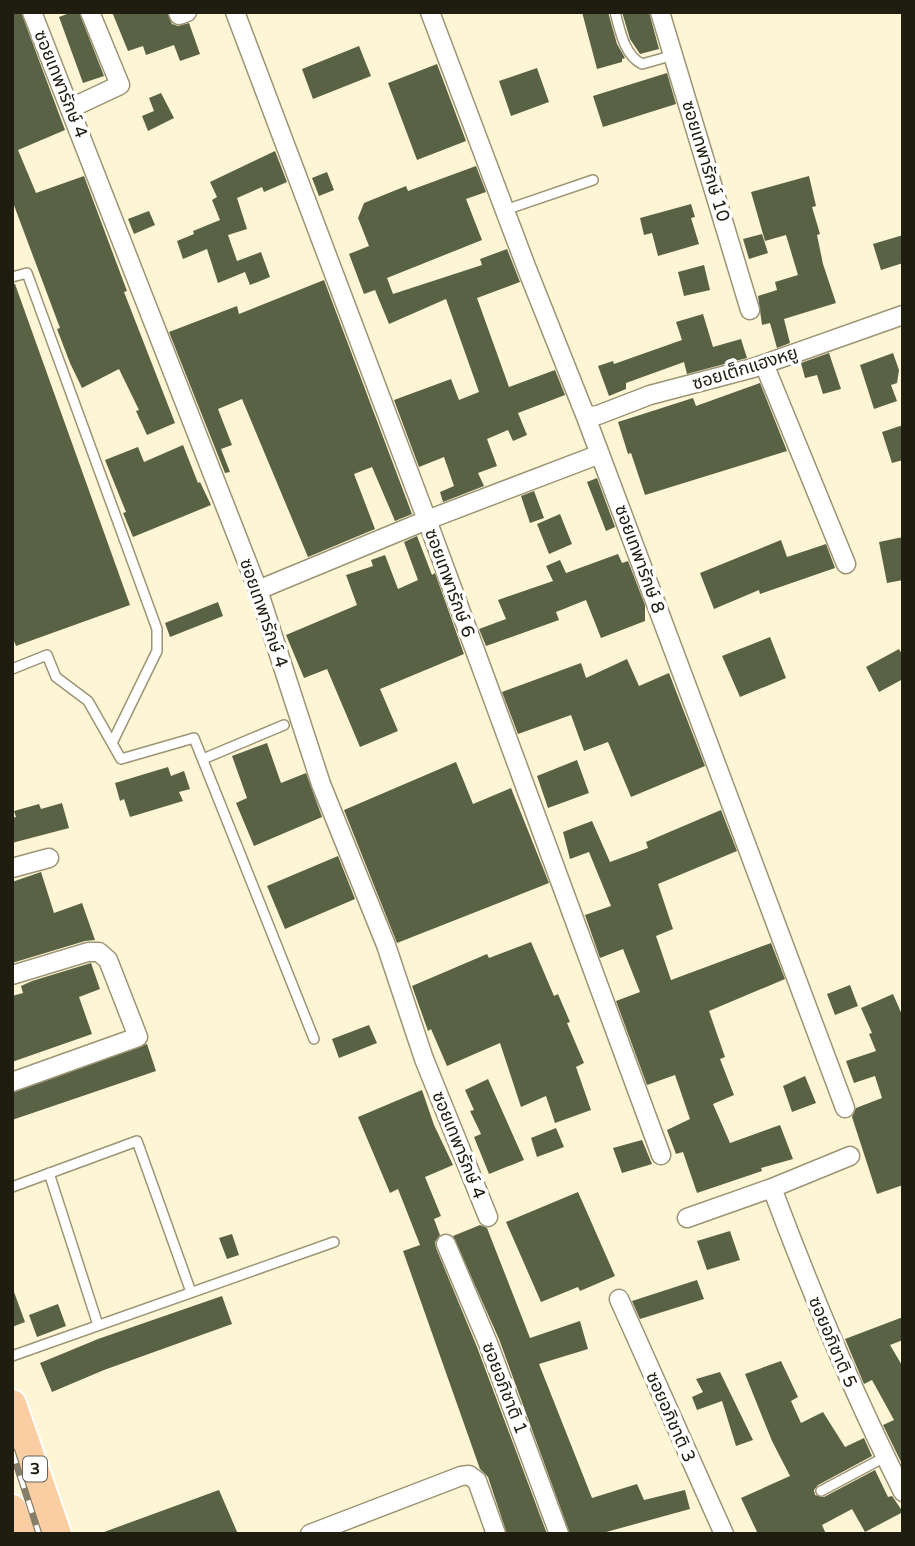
<svg xmlns="http://www.w3.org/2000/svg" width="915" height="1546" viewBox="0 0 915 1546" font-family="'Varela Round','Noto Sans Thai',sans-serif">
  <rect width="100%" height="100%" fill="#fef5d4"/>
  <path fill="#5a6246" d="M12 12H21L65 130 18 150 36 193 84 176 127 291 124 292 175 423 147 435 136 411 139 410 119 369 82 388 70 363 57 329 60 328 12 200Z
    M72 12H79L104 76 83 83 59 17Z
    M112 12H167L172 24 178 26 189 23 200 54 180 61 174 45 146 55 143 46 128 51Z
    M582 12H608L617 44 625 58 622 59V62L597 69Z
    M622 12H649L659 49 640 54 630 39Z
    M359 46 371 76 313 99 302 69Z
    M437 64 466 141 417 160 388 83Z
    M537 68 549 102 511 116 499 81Z
    M667 73 676 104 603 127 593 96Z
    M161 93 174 118 148 131 142 116 154 111 149 98Z
    M275 151 287 182 264 192 262 187 237 198 247 229 228 235 237 261 261 252 270 277 250 285 245 272 218 283 207 249 183 259 177 241 194 234 193 231 220 220 212 200 217 197 210 182Z
    M476 166 486 192 466 199 482 240 387 278 393 294 482 265 480 259 507 249 520 282 477 298 509 387 555 370 565 395 518 413 527 435 513 441 508 430 487 439 497 466 478 473 484 486 443 502 440 492 454 486 444 457 419 467 394 400 451 379 459 400 479 392 446 299 389 324 375 290 364 294 349 254 369 246 358 218 364 203 406 186 408 191Z
    M327 172 334 190 319 196 312 178Z
    M809 176 816 206 812 207 820 234 817 235 823 264 836 303 784 319 790 343 777 348 770 323 762 325 758 296 777 290 775 282 798 275 786 235 765 241 751 192Z
    M691 204 695 217 691 218 699 244 658 256 652 233 644 235 640 218Z
    M149 211 155 225 134 234 128 219Z
    M762 234 768 253 749 259 743 239Z
    M903 235V263L881 270 873 244Z
    M704 265 710 290 684 296 678 272Z
    M324 280 412 514 395 521 372 467 354 474 375 529 308 557 242 399 218 409 232 445 221 449 230 472 225 473 169 332 237 306 239 314Z
    M12 284H15L130 605 16 646 12 636Z
    M703 314 713 347 741 339 747 358 687 374 684 362 626 383V389L609 396 598 366 613 361 614 364 682 340 676 322Z
    M829 353 841 389 823 394 817 375 805 378 801 363Z
    M893 353 899 370 897 383 891 385 897 401 874 409 860 365Z
    M760 383 787 451 645 495 631 453 628 454 618 422 693 398 696 406Z
    M903 425V460L892 463 882 432Z
    M183 445 198 483 200 482 211 505 133 537 123 513 126 512 105 460 138 447 144 462Z
    M597 478 615 527 606 531 587 482Z
    M534 491 544 518 530 523 521 496Z
    M560 514 572 544 549 554 537 524Z
    M417 536 432 575 435 573 464 654 380 689 398 731 360 747 327 669 304 678 286 635 357 605 346 575 373 566 371 560 385 555 398 589 418 580 404 542Z
    M903 537V580L887 583 879 542Z
    M781 540 787 557 826 544 835 568 760 594 759 590 714 609 700 573Z
    M618 554 622 563 628 561 645 605V621L601 638 586 600 556 612 559 620 486 646 479 629 506 619 498 600 553 581 546 566 560 560 566 573Z
    M218 602 223 616 170 637 165 623Z
    M770 637 786 678 740 697 722 656Z
    M899 649 903 656V679L879 692 866 667Z
    M627 659 639 686 669 673 705 766 631 797 608 742 584 751 571 715 518 734 502 692 581 663 586 678Z
    M267 743 281 783 306 773 322 817 254 846 236 803 247 798 232 756Z
    M577 760 589 793 548 808 537 776Z
    M456 762 473 804 511 788 549 883 397 943 344 810Z
    M168 767 171 776 184 771 190 789 179 792 183 801 130 817 124 799 120 801 115 783Z
    M62 803 69 828 12 843V818L16 817 14 811 39 804 41 809Z
    M721 810 737 851 658 884 673 929 656 936 671 980 771 943 785 979 709 1011 725 1057 720 1059 734 1095 713 1104 730 1143 780 1125 793 1159 761 1168 762 1171 697 1193 683 1152 676 1154 667 1130 690 1119 675 1075 647 1085 616 1001 640 992 623 949 600 958 585 915 611 906 589 852 570 859 563 832 592 821 610 862 648 848 646 842Z
    M338 856 355 899 285 929 267 886Z
    M41 872 54 913 82 903 95 940 85 941 12 963V882Z
    M531 942 554 996 558 994 570 1022 567 1023 584 1063 576 1067 591 1110 555 1123 546 1096 521 1107 500 1043 447 1066 431 1029 428 1031 412 986 487 954 489 958Z
    M91 963 100 989 79 997 92 1034 12 1062V996L23 993 21 986 32 981Z
    M850 985 858 1006 835 1015 827 994Z
    M893 994 903 1017V1185L877 1194 852 1117 856 1108 882 1098 875 1076 854 1083 846 1061 876 1051 869 1034 872 1033 861 1008Z
    M369 1025 377 1043 339 1058 332 1039Z
    M147 1044 156 1071 12 1120V1093Z
    M805 1076 816 1103 792 1112 783 1086Z
    M488 1079 524 1160 489 1174 474 1137 481 1134 470 1111 474 1110 465 1090Z
    M422 1090 434 1125 453 1165 425 1177 441 1216 434 1219 440 1235 435 1242 436 1248 477 1347 547 1534H507L488 1477 480 1469 403 1251 420 1245 398 1189 390 1193 358 1117Z
    M556 1128 564 1147 537 1157 531 1138Z
    M642 1140 652 1164 622 1173 613 1148Z
    M578 1192 615 1276 580 1291 578 1287 541 1302 506 1222Z
    M480 1225 487 1228 530 1338 580 1321 588 1349 539 1364 592 1498 637 1484 644 1500 685 1490 690 1509 599 1534H570L499 1339 453 1236Z
    M730 1231 740 1260 707 1270 697 1241Z
    M232 1234 239 1255 227 1259 219 1238Z
    M697 1280 704 1299 640 1319 632 1301Z
    M12 1292H14L25 1322 12 1327Z
    M222 1296 232 1324 104 1370 52 1392 40 1363 98 1339Z
    M58 1304 66 1326 37 1337 29 1315Z
    M903 1317V1340L890 1345 903 1367V1466L883 1425 894 1420 872 1380 864 1384 845 1339Z
    M781 1361 798 1397 791 1401 801 1423 823 1412 845 1447 864 1438 872 1456 818 1485 814 1490 815 1495 824 1497 875 1470 888 1497 892 1496 903 1512 865 1532 852 1509 822 1525 826 1534H758L741 1498 790 1476 772 1441 745 1374Z
    M720 1372 753 1440 736 1446 722 1401 697 1410 692 1397 703 1392 696 1379Z
    M219 1490 238 1534H104V1532Z"/>
  <g fill="none" stroke-linecap="round" stroke-linejoin="round">
    <defs>
      <path id="service" d="M615 12C620 30 624 55 642 64L674 55
        M505 210 593 180
        M12 277 27 273 157 629V651L113 741
        M12 669 47 655 56 677 88 701 121 759 194 738 314 1039
        M203 759 284 725
        M49 1173 98 1325
        M12 1187 137 1141 191 1292
        M12 1356 334 1242
        M821 1491 885 1457"/>
      <path id="minor" d="M32 12 258 590 321 784 386 945 424 1059 488 1217
        M178 12 179 15 187 12
        M235 12 427 520 661 1155
        M430 12 527 269 586 417 845 1108
        M660 12 750 310
        M71 108 120 85 90 12
        M764 364 846 564
        M586 417 598 415 650 395 753 368 903 315
        M258 590 427 520 600 454
        M12 868 49 858
        M12 975 88 952H99L108 960 138 1037 12 1082
        M772 1188C811 1292 853 1393 903 1492
        M687 1218 772 1188 850 1156
        M446 1244 488 1343 559 1534
        M619 1299 724 1534
        M310 1534 461 1476 469 1475 477 1481 496 1534"/>
      <path id="trunk" d="M12 1404 57 1534
        M12 1509 21 1534"/>
    </defs>
    <use href="#service" stroke="#9c9475" stroke-width="12"/>
    <use href="#minor" stroke="#9c9475" stroke-width="21"/>
    <use href="#trunk" stroke="#fff" stroke-width="32"/>
    <use href="#service" stroke="#fff" stroke-width="9"/>
    <use href="#minor" stroke="#fff" stroke-width="18"/>
    <use href="#trunk" stroke="#facea2" stroke-width="28"/>
    <defs>
      <path id="rail" d="M12 1451 39 1534"/>
    </defs>
    <use href="#rail" stroke="#857f69" stroke-width="7"/>
    <use href="#rail" stroke="#fff" stroke-width="4.5" stroke-dasharray="13" stroke-linecap="butt"/>
  </g>
  <g text-anchor="middle" dominant-baseline="central" stroke-width="7" stroke-linejoin="round" paint-order="stroke">
    <rect fill="#fff" stroke="#626058" stroke-width="2" x="23" y="1456.5" width="24" height="25" rx="5"/>
    <g font-size="16" font-weight="bold" fill="#1f1c10">
      <text x="35" y="1469">3</text>
    </g>
    <g font-size="18" fill="#1f1c10" stroke="#fff">
      <text transform="translate(61 84) rotate(68)">ซอยเทพารักษ์ 4</text>
      <text transform="translate(706 161) rotate(73)">ซอยเทพารักษ์ 10</text>
      <text transform="translate(745 368) rotate(-17)">ซอยเต็กแฮงหยู</text>
      <text transform="translate(640 559) rotate(70)">ซอยเทพารักษ์ 8</text>
      <text transform="translate(450 583) rotate(70)">ซอยเทพารักษ์ 6</text>
      <text transform="translate(264 613) rotate(71)">ซอยเทพารักษ์ 4</text>
      <text transform="translate(459 1145) rotate(68)">ซอยเทพารักษ์ 4</text>
      <text transform="translate(833 1342) rotate(67)">ซอยอภิชาติ 5</text>
      <text transform="translate(505 1388) rotate(69)">ซอยอภิชาติ 1</text>
      <text transform="translate(671 1417) rotate(66)">ซอยอภิชาติ 3</text>
    </g>
  </g>
  <rect width="915" height="1546" fill="none" stroke="#1f1c10" stroke-width="28"/>
</svg>
